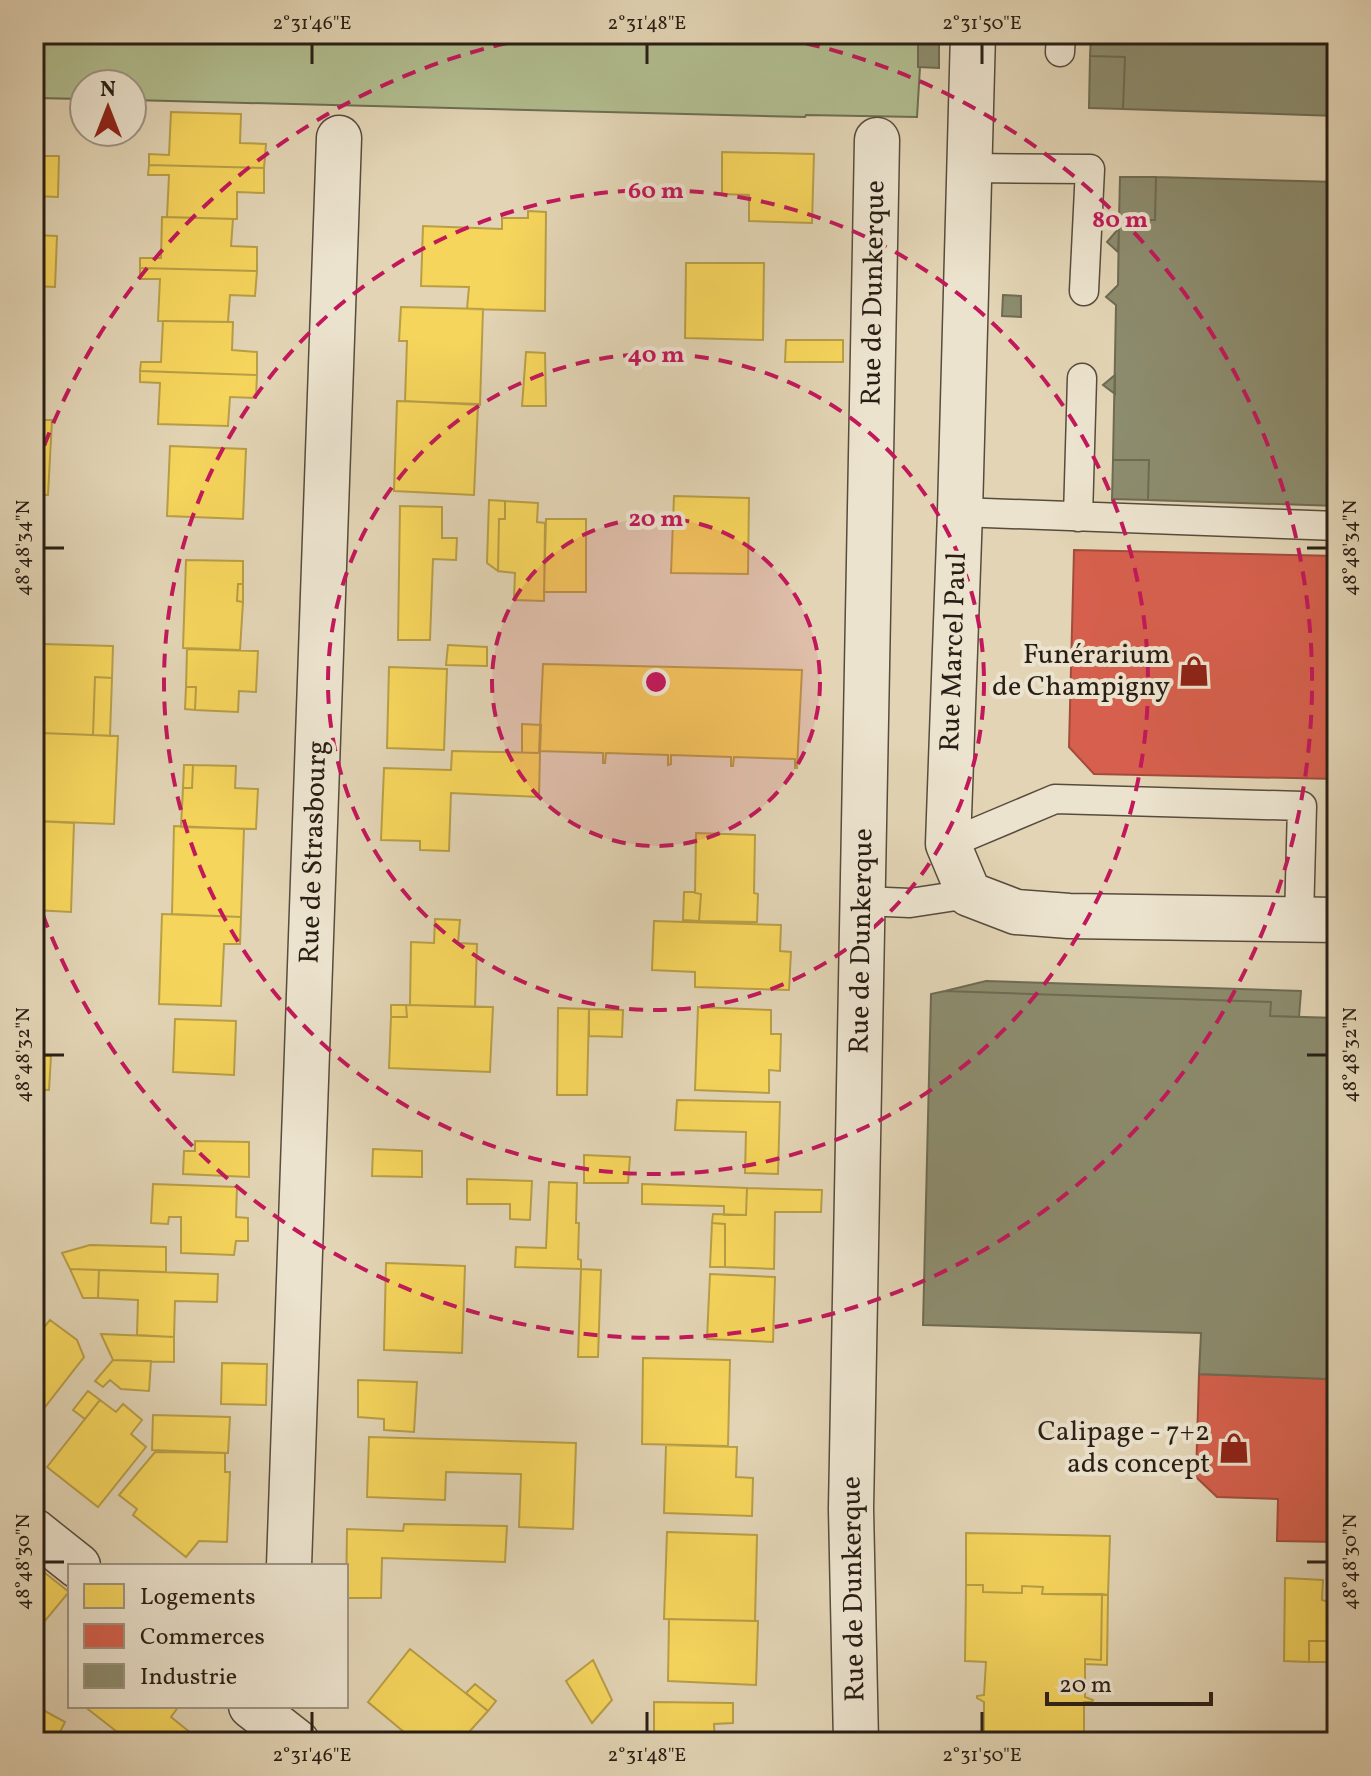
<svg xmlns="http://www.w3.org/2000/svg" width="1371" height="1776" viewBox="0 0 1371 1776" font-family="Vollkorn,serif">
  <rect width="100%" height="100%" fill="#e2d4b4"/>
  <filter id="stains"><feTurbulence type="fractalNoise" baseFrequency=".0025" numOctaves="4"/><feColorMatrix values="0 0 0 0 .2 0 0 0 0 .09 0 0 0 0 .02 0 0 0 .5 -.17"/></filter>
  <radialGradient id="worn" r=".72"><stop offset=".6" stop-color="#630" stop-opacity="0"/><stop offset="1" stop-color="#630" stop-opacity=".3"/></radialGradient>
  <path fill="#b1bd8f" stroke="#6d6e52" stroke-width="2" d="M34 34H922L917 117 806 115 805 117 132 100V84H84V99L34 98Z"/>
  <path fill="#f6d55c" stroke="#b89e47" stroke-width="2" d="M171 112 241 114 240 143 266 144 264 168 149 165V154L169 155Z
    M722 152 814 154 812 223 749 221V195L722 194Z
    M42 156H59L58 197 34 196V170H41Z
    M149 165 264 168V193L237 192V219L167 217 169 175H148Z
    M528 211 546 212 545 311 467 309 469 287 421 286 423 226 502 229V218H528Z
    M162 217 233 219 231 246 257 247V271L140 268V258H161Z
    M34 235 57 236 55 287 34 286Z
    M686 263H764L763 340 685 338Z
    M140 268 257 271 255 296 230 295 228 322 158 321 160 279H140Z
    M401 307 483 309 480 405 405 401 407 341H399Z
    M163 321 233 322 232 350 257 352V375L140 371 141 362H161Z
    M786 340H843V362H785Z
    M526 352 545 353 546 406H522Z
    M140 371 257 375 256 398 230 397 228 426 158 424 160 383 140 382Z
    M397 401 478 404 474 495 394 491Z
    M34 420H52L48 495H34Z
    M170 446 246 449 243 519 167 516Z
    M674 496 749 498 748 574 671 573Z
    M489 500 505 501V519H499L498 571 487 563Z
    M505 501 538 503 537 522 545 523 544 601 514 600 515 573 498 571 499 519H505Z
    M400 506 442 507V538H457L456 560 433 559 430 640H398Z
    M546 519H586V592H544Z
    M186 560 243 561V584H238L237 601 243 602 240 650 183 648Z
    M238 584H243V602L237 601Z
    M43 644 113 646 112 678 95 677 93 735 40 733Z
    M448 645 487 647V666L446 665Z
    M187 649 258 651 256 692 239 691 238 712 195 710 196 687H186Z
    M543 664 802 670 797 768H795V759L734 757 733 766H731V757L671 755V764L668 765V755L606 753 605 763H603V753L539 751Z
    M389 667 447 669 444 750 387 748Z
    M95 677 112 678 110 736 93 735Z
    M186 687H196L195 710 185 709Z
    M522 724 541 725 540 753H522Z
    M41 733 118 736 114 824 38 821Z
    M452 751 540 753 539 797 451 793 449 851 420 850V841L381 840 384 768 451 770Z
    M184 765H193L192 788H183Z
    M193 765 236 766 235 788 258 789 256 829 181 827 183 788H192Z
    M34 786H39L38 821H34Z
    M34 821 74 823 71 912 34 910Z
    M174 826 244 829 241 917 172 914Z
    M696 833 755 835 754 893 758 894 757 922 699 921 701 894 695 893Z
    M684 892H695V893L701 894 699 921 683 920Z
    M162 914 241 917 240 944H224L221 1006 159 1004Z
    M435 919 460 920 458 943 477 944 475 1007 410 1005 411 942 434 943Z
    M654 921 781 925 780 951 791 952 789 990 695 987V972L652 970Z
    M391 1005H406L407 1017H391Z
    M406 1005 493 1007 490 1072 389 1068 391 1017H407Z
    M698 1007 771 1010V1034H781L780 1071 769 1070V1093L695 1090Z
    M558 1008 589 1009 587 1095H557Z
    M589 1009 623 1010 622 1037 589 1036Z
    M175 1019 236 1021 234 1075 173 1072Z
    M34 1055 51 1056 49 1090 34 1089Z
    M677 1100 780 1102 778 1174 745 1173 746 1132 675 1130Z
    M195 1141 249 1142V1177L183 1174 184 1151H195Z
    M373 1149 422 1151V1177L372 1176Z
    M584 1155 630 1157 628 1183H584Z
    M467 1179 532 1181 530 1220 510 1219V1204H467Z
    M549 1182 577 1183 576 1223H579L578 1259 581 1260V1269L515 1267 516 1247 546 1248Z
    M153 1184 237 1187 236 1217 248 1218V1241H236L234 1255 181 1253V1217H169L168 1224 151 1223Z
    M642 1184 747 1188 746 1215H724V1206L642 1204Z
    M747 1188 822 1190 821 1212H775L774 1269 725 1267V1224L712 1223 713 1214 746 1215Z
    M712 1223 725 1224V1267H710Z
    M90 1245 166 1247V1272L70 1269 62 1253Z
    M386 1263 465 1266 462 1353 384 1350Z
    M70 1269 99 1270 98 1298H83Z
    M581 1269 601 1270 598 1357H578Z
    M99 1270 218 1274 217 1302 175 1301 174 1337 137 1335 138 1300 98 1298Z
    M710 1274 775 1277 773 1342 707 1339Z
    M50 1320 77 1340 84 1357 34 1421V1340Z
    M101 1334 174 1337V1362L113 1360Z
    M643 1358 730 1360 728 1446 642 1444Z
    M113 1360 151 1361 149 1391 121 1389 110 1380 103 1387 95 1381Z
    M222 1363 267 1364 266 1405 221 1404Z
    M358 1380 417 1382 414 1432 384 1430V1419L358 1417Z
    M88 1391 100 1400 85 1419 73 1410Z
    M100 1400 116 1412 123 1404 142 1420 131 1434 146 1447 98 1507 47 1467Z
    M153 1415 230 1417 228 1453 152 1450Z
    M369 1437 576 1443 573 1529 519 1527 521 1474 446 1472 445 1500 367 1497Z
    M666 1445 737 1447 736 1477 753 1478 752 1516 664 1513Z
    M155 1452 225 1453V1472H230L227 1542 199 1541 186 1557 133 1515 137 1509 119 1495Z
    M404 1524 507 1526 505 1562 382 1558 381 1598H346L347 1529 403 1531Z
    M667 1532 757 1535 755 1621 664 1619Z
    M966 1533 1110 1536 1108 1595 1042 1594 1043 1587 1022 1586V1593L983 1592V1585H966Z
    M45 1573 69 1592 34 1634V1586Z
    M1285 1578 1323 1580 1322 1600 1329 1602 1333 1609 1331 1615V1641H1309V1662L1284 1661Z
    M966 1585H983V1592L1022 1593V1586L1043 1587 1042 1594H1102L1101 1660 1085 1659V1697L1093 1700 1092 1702H1084V1733L1090 1735 1091 1738 1084 1739V1742H984V1737L975 1734V1733L984 1732V1702L977 1698V1696L984 1695 986 1662 965 1661Z
    M1102 1594 1108 1595 1107 1665 1085 1664V1659L1101 1660Z
    M669 1619 758 1621 756 1685 668 1681Z
    M1309 1641H1331V1662H1309Z
    M410 1649 488 1711 460 1742H416L368 1702Z
    M593 1660 612 1700 592 1723 566 1681Z
    M475 1684 496 1701 488 1711 466 1693Z
    M654 1702 733 1703V1723L714 1724 715 1742H633L628 1732H654Z
    M34 1705 65 1722 55 1742H34Z
    M84 1706H179L171 1717 202 1742H130Z"/>
  <path fill="#d6604d" stroke="#a24c3c" stroke-width="2" d="M1074 550 1337 556V779L1094 774 1069 747Z
    M1199 1374 1337 1379V1542L1277 1541 1278 1499 1217 1497 1196 1477Z"/>
  <path fill="#8c8c6e" stroke="#6e6b53" stroke-width="2" d="M918 34H939V68L918 67Z
    M1091 34H1337V116L1123 109 1125 57 1090 56Z
    M1090 56 1125 57 1123 109 1089 108Z
    M1120 177H1156L1155 220H1119Z
    M1156 177 1337 182V506L1148 500 1149 460H1113L1116 305 1106 297 1118 285 1119 220H1155Z
    M1119 228 1118 252 1107 242Z
    M1003 295 1021 296V317L1002 316Z
    M1115 375V394L1103 385Z
    M1113 460H1149L1148 500 1112 499Z
    M986 981 1301 991 1299 1017 1270 1016 1271 1002 945 991Z
    M945 991 1271 1002 1270 1016 1337 1018 1328 1379 1199 1374 1201 1333 923 1325 931 994Z"/>
  <g fill="none" stroke-linecap="round" stroke-linejoin="round">
    <defs>
      <path id="service" d="M1060 52 1061 34
        M969 168 1090 169 1084 291
        M960 512 1337 526
        M1078 517 1082 378
        M948 844 1055 799 1302 806 1299 919
        M863 901 910 903 969 894"/>
      <path id="minor" d="M973 34 960 512 948 844 969 894 1016 912 1069 916 1337 920
        M34 1531 78 1566
        M289 1566 339 138
        M251 1706 297 1742
        M856 1742 851 1509 877 140"/>
    </defs>
    <use href="#service" stroke="#574c3d" stroke-width="31"/>
    <use href="#minor" stroke="#574c3d" stroke-width="47"/>
    <use href="#service" stroke="#ece3ce" stroke-width="28"/>
    <use href="#minor" stroke="#ece3ce" stroke-width="44"/>
  </g>
  <path fill="none" stroke="#291e15" stroke-width="3" d="M312 44V64M647 44V64M982 44V64M44 548H64M1307 548H1327M44 1055H64M1307 1055H1327M44 1562H64M1307 1562H1327M312 1712V1732M647 1712V1732M982 1712V1732"/>
  <circle cx="656" cy="682" r="164" fill="#c2185b" fill-opacity=".12"/>
  <g fill="none" stroke="#c2185b" stroke-width="4" stroke-dasharray="14 10">
    <circle cx="656" cy="682" r="164"/>
    <circle cx="656" cy="682" r="328"/>
    <circle cx="656" cy="682" r="492"/>
    <path d="M36 468A656 656 0 0 1 553 34M759 34A656 656 0 1 1 36 896"/>
  </g>
  <defs>
    <symbol id="shop-bare" viewBox="-9 -9 18 18"><path d="M-5-2.5h2.3a2.7 3.5 0 0 1 5.4 0H5L5.5 6h-11ZM-1.5-2.5h3a1.5 2.3 0 0 0-3 0Z" fill="#8f2418" stroke="#ece3ce" stroke-width="2.5" paint-order="stroke"/></symbol>
  </defs>
  <g fill-rule="evenodd">
    <use href="#shop-bare" x="1172" y="649" width="44" height="44"/>
    <use href="#shop-bare" x="1212" y="1426" width="44" height="44"/>
  </g>
  <g text-anchor="middle" dominant-baseline="central" stroke-width="8" stroke-linejoin="round" paint-order="stroke">
    <g font-size="28" fill="#291e15" stroke="#ece3ce">
      <text transform="translate(874 293) rotate(-89)">Rue de Dunkerque</text>
      <text transform="translate(954 652) rotate(-88)">Rue Marcel Paul</text>
      <text transform="translate(314 852) rotate(-88)">Rue de Strasbourg</text>
      <text transform="translate(862 941) rotate(-89)">Rue de Dunkerque</text>
      <text transform="translate(854 1589) rotate(-91)">Rue de Dunkerque</text>
    </g>
    <g font-size="28" fill="#291e15" stroke="#ece3ce" text-anchor="end">
      <text x="1170" y="655">Funérarium<tspan x="1170" dy="32">de Champigny</tspan></text>
      <text x="1210" y="1432">Calipage - 7+2<tspan x="1210" dy="32">ads concept</tspan></text>
    </g>
  </g>
  <circle cx="656" cy="682" r="12" fill="#c2185b" stroke="#ece3ce" stroke-width="4"/>
  <g font-size="24" text-anchor="middle" font-weight="bold" fill="#c2185b" stroke="#ece3ce" stroke-width="8" stroke-linejoin="round" paint-order="stroke">
    <text x="656" y="198">60 m</text>
    <text x="1120" y="227">80 m</text>
    <text x="656" y="362">40 m</text>
    <text x="656" y="526">20 m</text>
  </g>
  <rect width="1371" height="1776" fill="none" stroke="#e2d4b4" stroke-width="88"/>
  <rect x="68" y="1564" width="280" height="144" fill="#ece3ce" stroke="#9e9484" stroke-width="2"/>
  <rect x="84" y="1584" width="40" height="24" fill="#f6d55c" stroke="#9e9484" stroke-width="2"/>
  <text x="140" y="1604" font-size="24" fill="#291e15">Logements</text>
  <rect x="84" y="1624" width="40" height="24" fill="#d6604d" stroke="#9e9484" stroke-width="2"/>
  <text x="140" y="1644" font-size="24" fill="#291e15">Commerces</text>
  <rect x="84" y="1664" width="40" height="24" fill="#8c8c6e" stroke="#9e9484" stroke-width="2"/>
  <text x="140" y="1684" font-size="24" fill="#291e15">Industrie</text>
  <g transform="translate(108 108)"><circle r="38" fill="#ece3ce" stroke="#9e9484" stroke-width="2"/>
  <path d="M0-6L14 30L0 20L-14 30Z" fill="#8f2418"/>
  <text y="-12" font-size="22" font-weight="bold" text-anchor="middle" fill="#291e15">N</text>
  </g>
  <path d="M1047 1692v12h164v-12" fill="none" stroke="#291e15" stroke-width="4"/>
  <text x="1059" y="1692" font-size="24" fill="#291e15" stroke="#ece3ce" stroke-width="6" paint-order="stroke">20 m</text>
  <rect x="44" y="44" width="1283" height="1688" fill="none" stroke="#291e15" stroke-width="3"/>
  <g font-size="20" text-anchor="middle" fill="#291e15">
    <text x="312" y="29">2°31'46"E</text>
    <text x="647" y="29">2°31'48"E</text>
    <text x="982" y="29">2°31'50"E</text>
    <text transform="translate(22 548) rotate(-90)" y="7">48°48'34"N</text>
    <text transform="translate(1349 548) rotate(-90)" y="7">48°48'34"N</text>
    <text transform="translate(22 1055) rotate(-90)" y="7">48°48'32"N</text>
    <text transform="translate(1349 1055) rotate(-90)" y="7">48°48'32"N</text>
    <text transform="translate(22 1562) rotate(-90)" y="7">48°48'30"N</text>
    <text transform="translate(1349 1562) rotate(-90)" y="7">48°48'30"N</text>
    <text x="312" y="1761">2°31'46"E</text>
    <text x="647" y="1761">2°31'48"E</text>
    <text x="982" y="1761">2°31'50"E</text>
  </g>
  <rect width="100%" height="100%" filter="url(#stains)"/>
  <rect width="100%" height="100%" fill="url(#worn)"/>
</svg>
